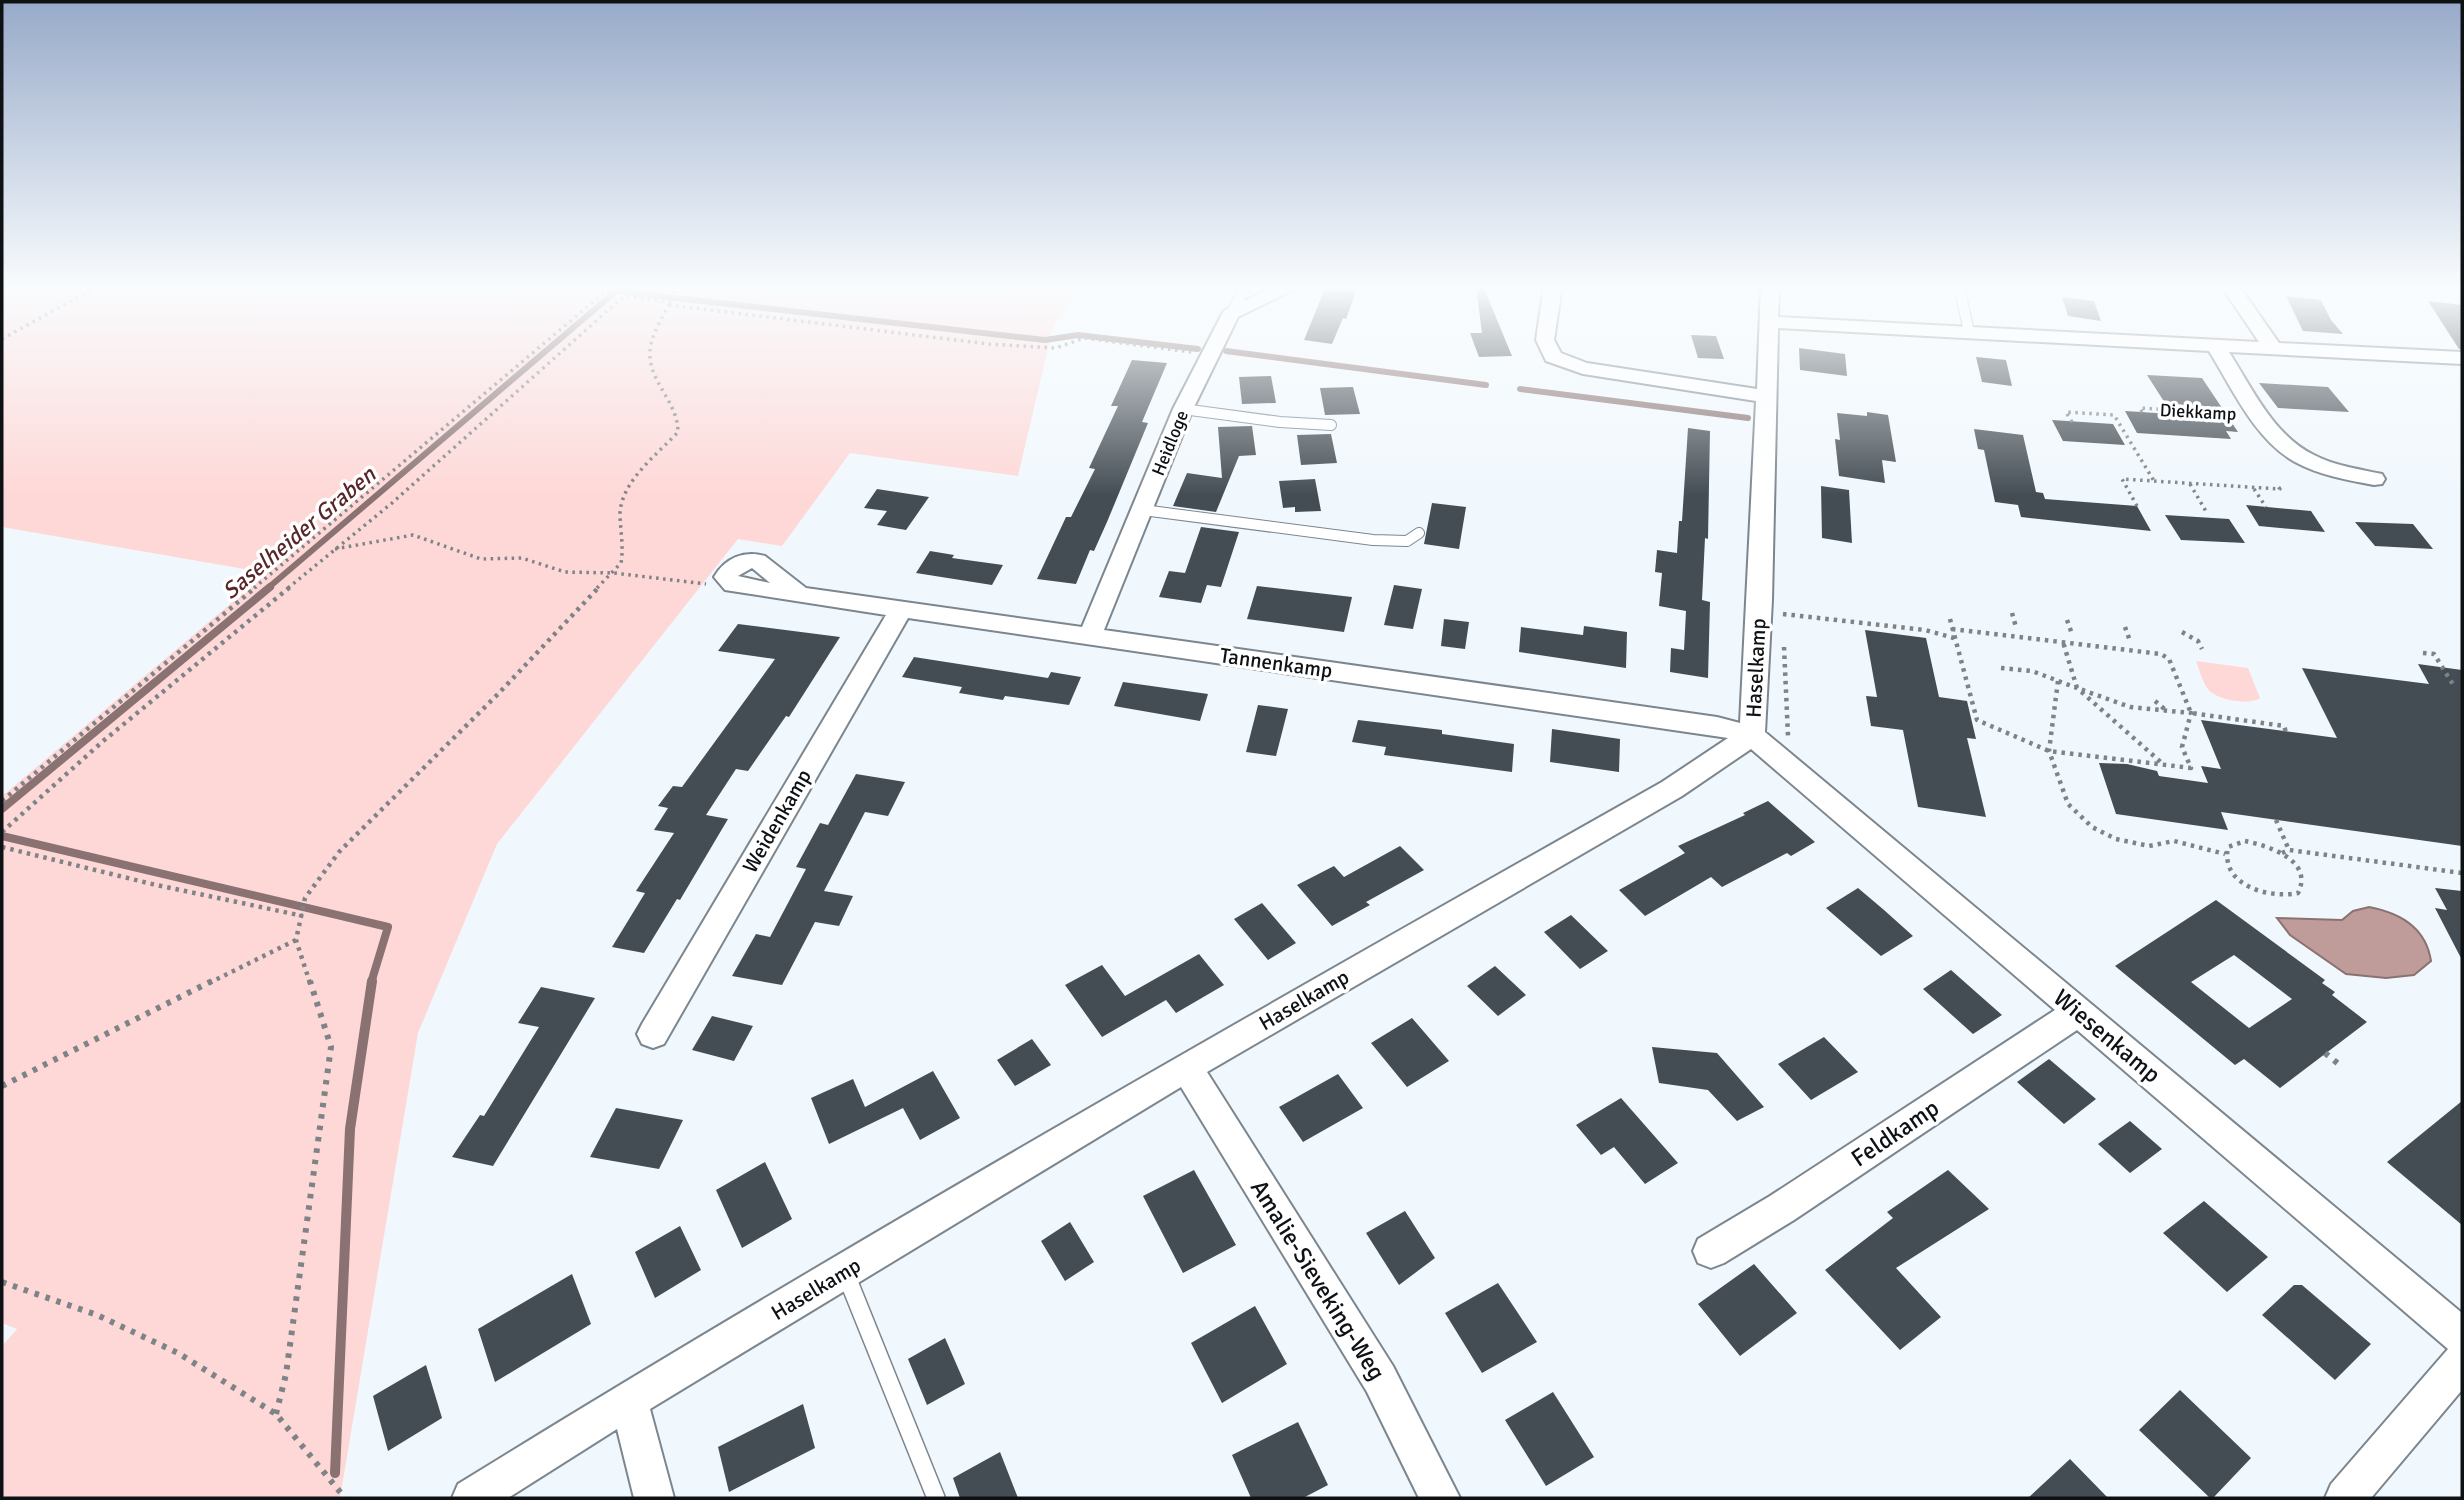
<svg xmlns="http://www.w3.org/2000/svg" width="2464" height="1500" viewBox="0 0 2464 1500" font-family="Signika,sans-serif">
  <rect width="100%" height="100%" fill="#f1f8fd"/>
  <path fill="#fed8d7" d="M2 287H1082L1053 327 1018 476 850 453 782 546 738 539 497 844 418 1033 340 1498H2V1346L17 1329 2 1323V796L267 573 2 527Z
    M2196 661 2248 668 2260 698C2249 706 2215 700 2207 688 2202 680 2199 669 2196 661Z"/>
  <path fill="#bf9b9a" stroke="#8a7272" stroke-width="2" d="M2369 907C2401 913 2426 928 2431 961L2414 975 2386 978 2346 974 2290 935 2277 918 2342 920 2353 911Z"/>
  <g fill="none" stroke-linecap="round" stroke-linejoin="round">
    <path stroke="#8a7272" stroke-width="6" d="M616 291 1045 340 1078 335 1198 349
      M1226 351 1486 385
      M1520 389 1748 418
      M268 588 622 286"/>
    <path stroke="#8a7272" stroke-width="8" d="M2 809 270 587
      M2 836 388 927 371 983"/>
    <path stroke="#8a7272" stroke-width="10" d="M335 1473 350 1129 372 981"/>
  </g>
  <path fill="#444d54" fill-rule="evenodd" d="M1326 286H1358L1346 319 1343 318 1332 344 1304 340Z
    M1476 286H1483L1512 356 1479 357 1470 333H1482Z
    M2286 296 2321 300 2331 320 2343 334 2303 331Z
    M2062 297 2094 301 2101 321 2068 316Z
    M2428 301 2462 305V349H2459Z
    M1691 335 1716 336 1724 359 1698 358Z
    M1799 348 1845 354 1847 376 1800 370Z
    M1976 357 2006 360 2012 386 1982 382Z
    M1132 360 1167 363 1142 422 1148 423 1107 522 1094 551 1090 550 1076 584 1037 579 1066 517H1071L1095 469 1089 468 1118 406H1111Z
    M2147 375 2202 378 2238 432 2226 431 2231 439 2137 433 2125 411 2172 414Z
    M1271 376 1276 403 1242 404 1239 377Z
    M2259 383 2328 387 2349 412 2278 408Z
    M1353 387 1360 414 1325 415 1320 388Z
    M1867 412 1888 415 1896 462 1882 460 1885 483 1839 476 1835 439 1840 440 1837 413 1867 416Z
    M2052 420 2113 424 2125 445 2063 441Z
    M1252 426 1256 455 1239 456 1216 512 1173 506 1187 473 1222 478 1218 427Z
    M1688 428 1710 431 1708 539 1705 538 1702 600 1710 602 1708 678 1670 672 1671 648 1684 650 1686 611 1659 606 1662 573 1655 572 1657 550 1677 553 1679 521H1682Z
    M1974 429 2023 435 2036 492 2043 493 2045 499 2137 506 2151 531 2021 517 2018 505 1995 502 1984 450 1978 449Z
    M1331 434 1337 463 1301 465 1297 435Z
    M1315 479 1321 511 1295 512V507L1283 508 1279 481Z
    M1821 486 1849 490 1852 543 1822 538Z
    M877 489 929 497 906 530 877 525 887 511 864 508Z
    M1432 503 1466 507 1459 549 1424 544Z
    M2246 505 2311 511 2325 532 2259 526Z
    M2165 515 2229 519 2245 543 2181 540Z
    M2355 522 2413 524 2433 549 2375 546Z
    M1201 527 1239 532 1221 587 1207 585 1201 603 1159 597 1169 571 1185 573Z
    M930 551 954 555 952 558 1003 565 992 585 916 573Z
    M1394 585 1422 589 1413 629 1384 625Z
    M1257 586 1352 597 1344 632 1247 619Z
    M1444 619 1469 622 1465 649 1441 646Z
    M738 624 840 637 789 717 786 716 748 771 736 769 706 815 728 819 680 900 677 899 644 953 612 947 645 893 636 891 674 833 654 830 668 808 658 806 673 786 682 787 775 659 718 651Z
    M1584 626 1627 632 1626 668 1519 652 1521 627 1583 635Z
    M1865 630 1926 638 1939 697 1967 701 1976 739 1967 738 1986 817 1918 807 1903 730 1871 726 1866 696 1877 697Z
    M914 657 1048 678 1051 672 1081 677 1069 705 1005 696 1003 700 959 693 962 687 902 677Z
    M2418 664 2462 670V846L2221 812 2228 830 2116 814 2099 763 2127 764 2157 771 2159 776 2208 783 2201 766 2221 769 2201 720 2337 738 2302 668 2429 684Z
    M1123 682 1208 694 1200 721 1114 706Z
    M1258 705 1288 709 1276 756 1246 752Z
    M1358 720 1442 730V734L1514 744 1512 772 1384 755 1386 747 1352 742Z
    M1552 729 1620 739 1619 772 1550 762Z
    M856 774 905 782 888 816 865 812 824 891 853 896 839 926 815 922 782 985 732 976 756 934 770 937 806 869 796 867 820 823 828 825Z
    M1768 801 1815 842 1791 856 1787 853 1722 887 1711 877 1645 916 1619 890 1685 853 1678 846 1745 815 1743 813Z
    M1400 846 1424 870 1366 902 1370 905 1332 926 1297 885 1334 866 1344 877Z
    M1858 888 1884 910 1913 936 1881 956 1826 908Z
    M2435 888 2462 891V960L2435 908 2447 910Z
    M2216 900 2325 980 2322 983 2335 992 2332 995 2367 1022 2280 1088 2244 1059 2235 1065 2115 966ZM2234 955 2292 999 2249 1028 2191 982Z
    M1262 903 1296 943 1268 960 1234 919Z
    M1571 915 1608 951 1580 969 1544 932Z
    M1199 954 1224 985 1176 1013 1166 1000 1102 1037 1065 985 1102 965 1125 996Z
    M1495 966 1526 995 1498 1016 1467 986Z
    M1951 970 1977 993 2002 1015 1973 1034 1923 989Z
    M541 987 595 998 493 1166 452 1157 480 1115 484 1116 539 1027 518 1023Z
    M712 1016 753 1026 734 1061 692 1050Z
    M1412 1018 1449 1061 1407 1087 1371 1043Z
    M1824 1037 1858 1072 1811 1100 1778 1064Z
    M1032 1039 1051 1065 1015 1086 997 1060Z
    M1652 1047 1717 1053 1764 1107 1737 1121 1708 1090 1659 1083Z
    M2049 1059 2096 1099 2064 1124 2017 1082Z
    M933 1071 960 1118 920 1140 903 1108 829 1144 811 1098 853 1079 865 1107Z
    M1338 1074 1363 1108 1303 1142 1279 1107Z
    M1621 1098 1678 1163 1645 1184 1614 1147 1601 1155 1576 1125Z
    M2462 1101V1225L2387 1162Z
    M616 1108 683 1120 659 1169 590 1157Z
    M2130 1121 2162 1149 2130 1173 2098 1144Z
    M765 1162 792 1219 742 1248 716 1190Z
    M1194 1170 1236 1245 1183 1273 1143 1196Z
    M1948 1170 1989 1209 1896 1268 1941 1317 1900 1350 1825 1270 1893 1218 1887 1212Z
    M2204 1201 2268 1257 2227 1292 2163 1233Z
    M1405 1211 1435 1258 1399 1285 1366 1233Z
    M1070 1222 1094 1262 1065 1281 1041 1241Z
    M680 1226 701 1270 655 1298 635 1252Z
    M1754 1264 1797 1313 1740 1356 1698 1304Z
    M572 1274 591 1324 495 1382 478 1329Z
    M1498 1283 1537 1342 1482 1373 1445 1313Z
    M2294 1285H2302L2371 1344 2335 1380 2262 1315Z
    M1255 1306 1287 1364 1222 1403 1191 1343Z
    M945 1338 965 1384 927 1405 908 1359Z
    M426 1365 442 1418 388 1451 373 1396Z
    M2180 1390 2251 1458 2213 1498H2210L2139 1430Z
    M1553 1392 1594 1457 1546 1486 1505 1420Z
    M803 1404 815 1448 729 1492 718 1447Z
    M1298 1422 1328 1485 1303 1498H1251L1232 1455Z
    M1000 1452 1018 1498H960L953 1478Z
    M2070 1459 2108 1498H2028Z"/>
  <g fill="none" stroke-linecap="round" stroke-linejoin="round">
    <defs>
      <path id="service-far1" d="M1959 286 1969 332
        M1231 314 1246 286
        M1183 409 1280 422 1331 425
        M1143 510 1373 540 1407 541 1419 533"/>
      <path id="service" d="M845 1272 936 1498"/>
      <path id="minor" d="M1276 286H1301L1238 317 1193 409 1104 630 1717 717 1740 723 1756 401 1583 374 1546 361 1536 340 1544 286H1562L1554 340 1561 353 1587 363 1757 389 1761 286H1779L1778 317 2259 342 2221 286H2239L2279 343 2462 352V364L2229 352C2252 388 2273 435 2314 455 2335 466 2359 469 2382 474L2385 479 2382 484 2374 485C2347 480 2319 475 2295 462 2255 440 2232 388 2209 351L1778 328 1772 600 1765 732 2462 1313V1390L2371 1498H2325L2331 1484 2448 1349 2077 1030 1794 1220 1724 1263 1711 1268 1698 1263 1693 1251 1698 1239 1770 1196 2055 1010 1751 749 1682 796 1207 1072 1393 1366 1460 1498H1419L1367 1392 1181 1087 650 1409 674 1498H634L617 1429 508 1498H452L458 1484C853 1240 1258 1010 1662 782L1728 738 908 618 664 1044 653 1048 642 1044 637 1034 642 1024 886 615 725 590 714 577C725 558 744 550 765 556L806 588 1082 627 1173 409 1222 314 1225 310ZM752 568 770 583 738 576Z"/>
    </defs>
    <use href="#service-far1" stroke="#7c868e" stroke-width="12"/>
    <use href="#service" stroke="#7c868e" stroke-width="20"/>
    <use href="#minor" stroke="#7c868e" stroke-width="4"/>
    <path stroke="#7d8387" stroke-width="3.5" stroke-dasharray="2.5 4.5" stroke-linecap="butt" d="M669 305 989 344 1056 348 1084 338 1191 352
      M2 339 98 286
      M2142 412 2140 408 2232 414
      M2072 422 2066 412 2114 415 2154 481
      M2190 484 2207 513
      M2254 489 2266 507
      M2137 506 2122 479 2280 489 2277 485
      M335 549 413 535 481 559 522 558 565 572 614 573 706 584
      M254 588 612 286
      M288 588 392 503 624 296 671 302
      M597 588 621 563C624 546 620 530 620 513 622 480 658 454 678 432 678 401 648 382 650 351 652 328 670 308 677 286"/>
    <path stroke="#7d8387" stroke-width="4.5" stroke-dasharray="3.5 5" stroke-linecap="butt" d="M2012 613 2016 627
      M1783 614 1925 630 1954 638
      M1950 619 1977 720 2049 751 2191 768 2182 747 2191 713 2130 707 2077 688 2063 642
      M2067 620 2072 634
      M2125 627 2130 641
      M1952 629 2161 654 2169 659 2191 713 2284 726 2286 732
      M2182 632 2198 641 2202 649
      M1784 647 1788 736
      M2423 653 2434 654 2454 686
      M2001 668 2032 671 2077 688 2163 764
      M2058 681 2049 751 2068 804 2092 827 2116 839 2149 846 2174 841 2225 854
      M2155 701 2167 711
      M2 801 256 587
      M2276 820 2289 850
      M2 832 102 742 290 587
      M2245 841C2270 846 2314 861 2298 893 2268 899 2220 885 2228 847Z
      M2 847 152 884 303 916
      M2282 853 2289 850 2462 873
      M209 983 296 940
      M310 983 296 940 305 898 339 852 499 693 599 587"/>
    <path stroke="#7d8387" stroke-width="6" stroke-dasharray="4.5 7" stroke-linecap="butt" d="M2325 1053 2341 1066
      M2 1086 212 981
      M2 1282 97 1315 178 1353 276 1414 345 1498
      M276 1414 286 1374 331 1047 310 981"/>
    <use href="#service-far1" stroke="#fff" stroke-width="10"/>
    <use href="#service" stroke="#fff" stroke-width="17"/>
    <use href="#minor" fill="#fff" fill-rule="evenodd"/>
  </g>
  <linearGradient id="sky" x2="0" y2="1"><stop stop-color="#97aac9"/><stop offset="0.58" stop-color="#f9fcfe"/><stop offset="1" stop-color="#f9fcfe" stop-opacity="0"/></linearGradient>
  <rect width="2464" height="496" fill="url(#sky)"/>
  <g text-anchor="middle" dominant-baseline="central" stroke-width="7" stroke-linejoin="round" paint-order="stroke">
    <g font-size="18" fill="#0e1215" stroke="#fff">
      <text transform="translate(2198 412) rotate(3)">Diekkamp</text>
      <text transform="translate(1170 443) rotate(-68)">Heidloge</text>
    </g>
    <g font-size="21" fill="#0e1215" stroke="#fff">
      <text transform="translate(1276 663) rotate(8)">Tannenkamp</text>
      <text transform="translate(1756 668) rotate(-87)">Haselkamp</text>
      <text transform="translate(777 821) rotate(-60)">Weidenkamp</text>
      <text transform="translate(1304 1000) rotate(-30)">Haselkamp</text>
      <text transform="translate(816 1289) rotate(-31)">Haselkamp</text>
    </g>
    <g font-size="23" font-style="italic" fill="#592729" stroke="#fff">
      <text transform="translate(299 533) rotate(-40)">Saselheider Graben</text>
    </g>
    <g font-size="24" fill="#0e1215" stroke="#fff">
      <text transform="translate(2107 1036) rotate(40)">Wiesenkamp</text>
      <text transform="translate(1895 1133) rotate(-34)">Feldkamp</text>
      <text transform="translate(1318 1280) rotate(58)">Amalie-Sieveking-Weg</text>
    </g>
  </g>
  <rect width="2464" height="1500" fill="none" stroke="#0e1215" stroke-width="7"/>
</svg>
